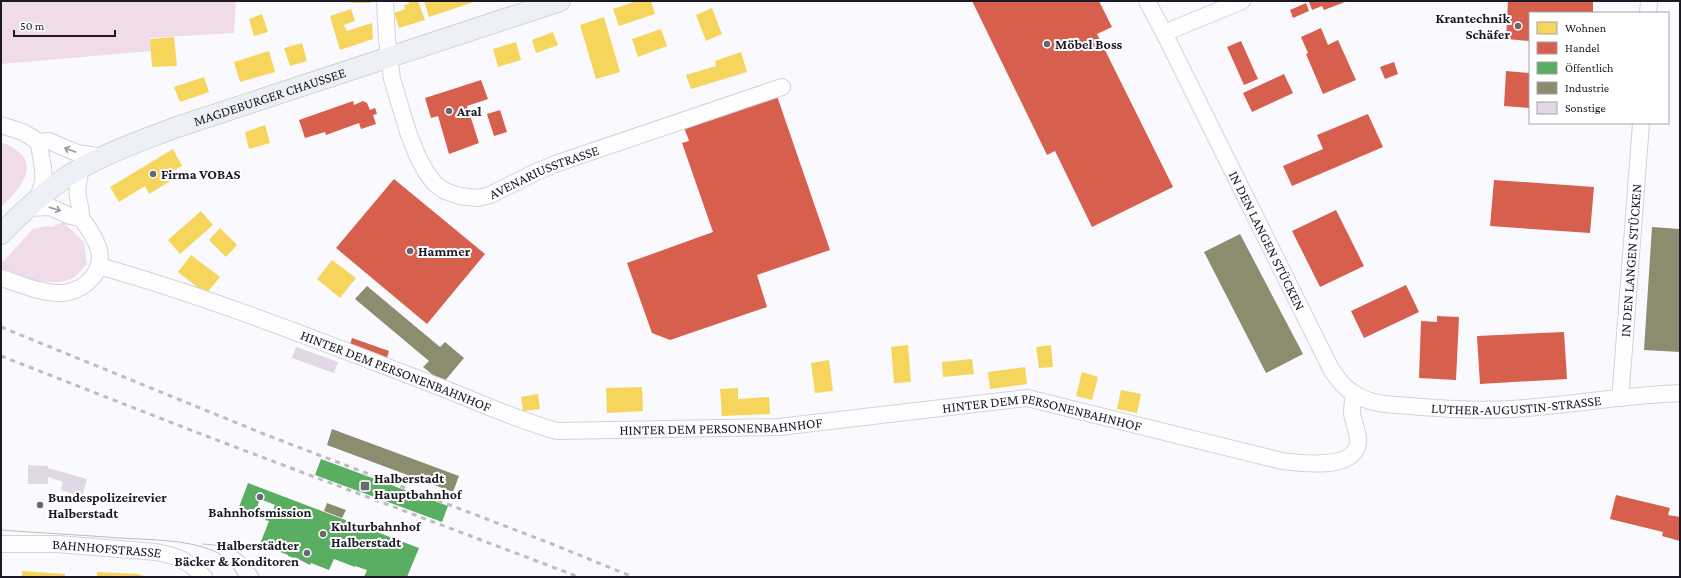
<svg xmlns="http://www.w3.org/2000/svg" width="1681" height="578" viewBox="0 0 1681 578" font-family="'Crimson Pro',serif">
  <rect width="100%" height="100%" fill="#faf9fe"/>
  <path fill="#f0dbe9" d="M1 1H236L234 33 150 38 151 51 1 64Z
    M1 142C44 159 26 183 1 207Z
    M63 222 84 242 87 264C82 268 77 277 71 279 48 288 23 276 1 269V264L33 229 45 226 52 227Z"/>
  <path fill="#f6d55c" d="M351 1H371V3H351Z
    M408 1H418L425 20 399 28 394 13 405 9 404 5 409 4Z
    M424 1H477L429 17Z
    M637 1H651L655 14 619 26 613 9Z
    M712 8 722 34 706 41 696 15Z
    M351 9 355 21 344 25 347 31 372 23 373 39 340 50 330 16Z
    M262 14 268 32 254 36 249 19Z
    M604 17 620 72 596 79 580 25Z
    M661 29 667 46 638 57 632 39Z
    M553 32 558 45 536 53 532 40Z
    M174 37 177 66 152 67 150 39Z
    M516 42 521 60 498 67 493 49Z
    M302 43 307 61 290 66 284 48Z
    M269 51 275 72 240 82 234 62Z
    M741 52 747 72 691 89 686 75 716 66 715 61Z
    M204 77 209 92 180 102 174 87Z
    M265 125 270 143 249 149 245 132Z
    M173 149 182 166 173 171 177 177 149 194 145 186 119 202 110 187Z
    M201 211 213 225 180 254 168 240Z
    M220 228 237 245 226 257 209 240Z
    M191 255 220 277 206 294 178 272Z
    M332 260 356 278 340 298 317 279Z
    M908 345 911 382 894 383 891 347Z
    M1051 345 1053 367 1039 368 1036 347Z
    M972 359 974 374 943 377 942 362Z
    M829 360 833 391 815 393 811 363Z
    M1025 367 1027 384 990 389 988 372Z
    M1082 372 1098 377 1092 400 1076 396Z
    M642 387 643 411 607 413 606 388Z
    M738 388V399L769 397 770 414 722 416 720 389Z
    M1121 390 1141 394 1137 413 1117 409Z
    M538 394 540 409 523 411 521 397Z
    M22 571 65 574V577H22Z
    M97 572 138 574 147 577H97Z"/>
  <path fill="#d6604d" d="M972 1H1099L1112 27 1097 34 1173 187 1092 227 1055 151 1047 155Z
    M1311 1H1344L1345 2 1324 10 1322 6 1312 10 1309 2Z
    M1508 1H1593V13H1530V41L1506 39Z
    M1306 3 1309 11 1293 18 1290 10Z
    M1321 28 1328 45 1338 40 1356 80 1323 94 1306 54 1308 53 1301 37Z
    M1241 41 1258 79 1244 85 1227 47Z
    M1394 62 1398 74 1385 79 1380 67Z
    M1506 71 1530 73V108L1504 106Z
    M1284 74 1293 93 1252 112 1243 93Z
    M481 80 488 99 467 106 479 143 449 154 438 116 431 118 425 98Z
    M777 96 830 250 757 275 767 307 670 340 652 333 627 263 713 232 682 143 689 141 684 127Z
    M353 101 354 105 363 101 367 103 370 110 375 108 377 114 373 115 376 124 361 129 359 123 326 135 325 132 305 138 299 120Z
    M500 110 507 132 494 136 487 114Z
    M1368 114 1383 147 1292 186 1283 166 1323 149 1317 135Z
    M394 179 485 254 427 324 336 248Z
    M1494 180 1594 187 1590 233 1490 226Z
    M1336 210 1364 266 1320 287 1292 231Z
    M1406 285 1419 312 1364 338 1351 311Z
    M1437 316 1459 317 1456 380 1419 378 1421 321 1437 322Z
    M1564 332 1567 379 1480 384 1477 336Z
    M352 338 389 351 386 361 349 348Z
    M1616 495 1670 508 1668 515 1680 517V541L1662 536 1663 532 1610 519Z"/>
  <path fill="#5aae61" d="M321 459 448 506 442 522 315 475Z
    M248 483 419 548 407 577H364L367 570 355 566V567L334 559 329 570 311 563 310 565 294 557V558L288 556V555L260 544 269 521 265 520 268 514 271 515 275 505 260 499 255 513 239 507Z"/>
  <path fill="#8c8c6e" d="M1652 227 1680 229V352L1644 350Z
    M1240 234 1303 354 1266 373 1204 252Z
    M367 286 440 347 445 342 464 358 443 383 423 367 429 361 355 299Z
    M332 429 459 476 453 492 327 445Z
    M327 503 346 510 342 518 324 511Z"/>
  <path fill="#e0d8e4" d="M296 347 338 362 334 373 292 358Z
    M28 465 48 466V468L87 479 82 497 61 490 63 482 48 477V484H28Z"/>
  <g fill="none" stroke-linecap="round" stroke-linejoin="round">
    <defs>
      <g id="minor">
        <path id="s1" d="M385 1 387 40 392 79 408 132 417 155 426 172 435 184 445 191 460 196 478 198 490 195 536 172 558 163 782 87"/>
        <path id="s2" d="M1147 1 1164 33 1330 367C1343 390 1360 401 1385 404 1431 408 1479 412 1525 408 1577 404 1628 395 1680 393"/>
        <path d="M1648 13 1649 1"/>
        <path d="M1164 33 1242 1"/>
        <path d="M1 125 23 132 39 142 49 141 77 153 103 157"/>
        <path d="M37 199C49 173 41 167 39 142"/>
        <path d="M27 208 50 207 70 216 81 218"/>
        <path d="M81 218C81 210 80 205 78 198 76 189 79 177 81 168"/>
        <path id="s3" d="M99 266C209 297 317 340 424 381 468 397 512 419 557 431L779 427 1027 398 1282 461C1300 463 1349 470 1357 447 1361 437 1353 423 1352 413 1352 407 1353 401 1354 395"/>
        <path d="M1 278C21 284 42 294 63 293 72 292 81 288 88 282 111 261 96 238 81 218"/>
        <path id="s4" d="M1622 398 1621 388 1641 123"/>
        <path id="s5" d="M1 544H58L156 552C178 556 189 561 204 577"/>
      </g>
      <g id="major">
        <path id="s6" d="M1 234C25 209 51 185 81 168 111 151 143 140 174 128L560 1"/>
      </g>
    </defs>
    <use href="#minor" stroke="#d4d2da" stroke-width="18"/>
    <use href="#major" stroke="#d4d3d8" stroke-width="22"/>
    <use href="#minor" stroke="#fefeff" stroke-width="16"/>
    <use href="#major" stroke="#edf0f6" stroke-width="20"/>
    <path stroke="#bdbdbe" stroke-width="1" d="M1 530C41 533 81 535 120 538 151 540 185 539 214 551 226 556 233 566 239 577
      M203 544C232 546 244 551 260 577"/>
    <path stroke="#bdbdbe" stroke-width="3" stroke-dasharray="5 5" stroke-linecap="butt" d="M1 327 264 434 552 544 633 577
      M1 356 193 431 579 577"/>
  </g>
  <defs><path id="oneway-shaft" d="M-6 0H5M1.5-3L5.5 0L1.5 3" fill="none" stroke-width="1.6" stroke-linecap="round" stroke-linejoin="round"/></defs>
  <g stroke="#98979d">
    <use href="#oneway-shaft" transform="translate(70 150) rotate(-160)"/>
    <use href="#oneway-shaft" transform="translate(55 209) rotate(17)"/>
  </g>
  <g fill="#696771" stroke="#fff" stroke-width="1.5">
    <circle cx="1518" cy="26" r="4"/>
    <circle cx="1047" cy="44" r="4"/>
    <circle cx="449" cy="111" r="4"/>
    <circle cx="153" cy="174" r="4"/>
    <circle cx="410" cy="251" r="4"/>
    <rect x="360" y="481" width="10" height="10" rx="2"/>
    <circle cx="260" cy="497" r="4"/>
    <circle cx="40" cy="505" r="4"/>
    <circle cx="323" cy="534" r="4"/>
    <circle cx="307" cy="553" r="4"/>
  </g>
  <g text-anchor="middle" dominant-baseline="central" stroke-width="4" stroke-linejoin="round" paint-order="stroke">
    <g font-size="14" font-weight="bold" fill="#1b1925" stroke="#fff" text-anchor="start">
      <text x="1510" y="18" text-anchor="end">Krantechnik<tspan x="1510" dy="16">Schäfer</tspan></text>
      <text x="1055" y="44">Möbel Boss</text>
      <text x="457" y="111">Aral</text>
      <text x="161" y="174">Firma VOBAS</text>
      <text x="418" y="251">Hammer</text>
      <text x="374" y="478">Halberstadt<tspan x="374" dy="16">Hauptbahnhof</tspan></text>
      <text x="48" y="497">Bundespolizeirevier<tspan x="48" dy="16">Halberstadt</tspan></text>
      <text x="260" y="512" text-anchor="middle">Bahnhofsmission</text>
      <text x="331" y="526">Kulturbahnhof<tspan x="331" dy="16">Halberstadt</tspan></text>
      <text x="299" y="545" text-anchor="end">Halberstädter<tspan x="299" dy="16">Bäcker &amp; Konditoren</tspan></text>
    </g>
    <g font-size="14" fill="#1b1925" stroke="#fff">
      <text stroke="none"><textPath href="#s6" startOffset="306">MAGDEBURGER CHAUSSEE</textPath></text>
      <text stroke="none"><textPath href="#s1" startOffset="310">AVENARIUSSTRASSE</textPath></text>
      <text stroke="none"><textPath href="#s2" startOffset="268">IN DEN LANGEN STÜCKEN</textPath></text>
      <text stroke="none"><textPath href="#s4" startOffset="138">IN DEN LANGEN STÜCKEN</textPath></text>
      <text stroke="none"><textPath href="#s3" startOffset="315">HINTER DEM PERSONENBAHNHOF</textPath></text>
      <text stroke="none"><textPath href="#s2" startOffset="610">LUTHER-AUGUSTIN-STRASSE</textPath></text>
      <text stroke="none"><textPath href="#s3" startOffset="975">HINTER DEM PERSONENBAHNHOF</textPath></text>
      <text stroke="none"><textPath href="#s3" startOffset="651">HINTER DEM PERSONENBAHNHOF</textPath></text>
      <text stroke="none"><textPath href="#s5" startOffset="106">BAHNHOFSTRASSE</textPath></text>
    </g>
  </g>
  <rect width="1681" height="578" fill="none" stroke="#1b1925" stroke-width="4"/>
  <rect x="1529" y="12" width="140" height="112" fill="#ffffff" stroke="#a4a3a8"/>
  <rect x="1537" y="22" width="20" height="12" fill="#f6d55c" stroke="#a4a3a8"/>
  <text x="1565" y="32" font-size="12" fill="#1b1925">Wohnen</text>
  <rect x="1537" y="42" width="20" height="12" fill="#d6604d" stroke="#a4a3a8"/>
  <text x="1565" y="52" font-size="12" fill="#1b1925">Handel</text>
  <rect x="1537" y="62" width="20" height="12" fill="#5aae61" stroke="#a4a3a8"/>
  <text x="1565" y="72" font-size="12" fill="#1b1925">Öffentlich</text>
  <rect x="1537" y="82" width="20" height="12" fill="#8c8c6e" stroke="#a4a3a8"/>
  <text x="1565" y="92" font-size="12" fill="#1b1925">Industrie</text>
  <rect x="1537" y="102" width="20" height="12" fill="#e0d8e4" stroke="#a4a3a8"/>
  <text x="1565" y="112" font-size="12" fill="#1b1925">Sonstige</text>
  <path d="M14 30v6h101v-6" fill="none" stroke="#1b1925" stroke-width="2"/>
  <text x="20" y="30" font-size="12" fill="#1b1925" stroke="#ffffff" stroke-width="3" paint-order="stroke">50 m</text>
</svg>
